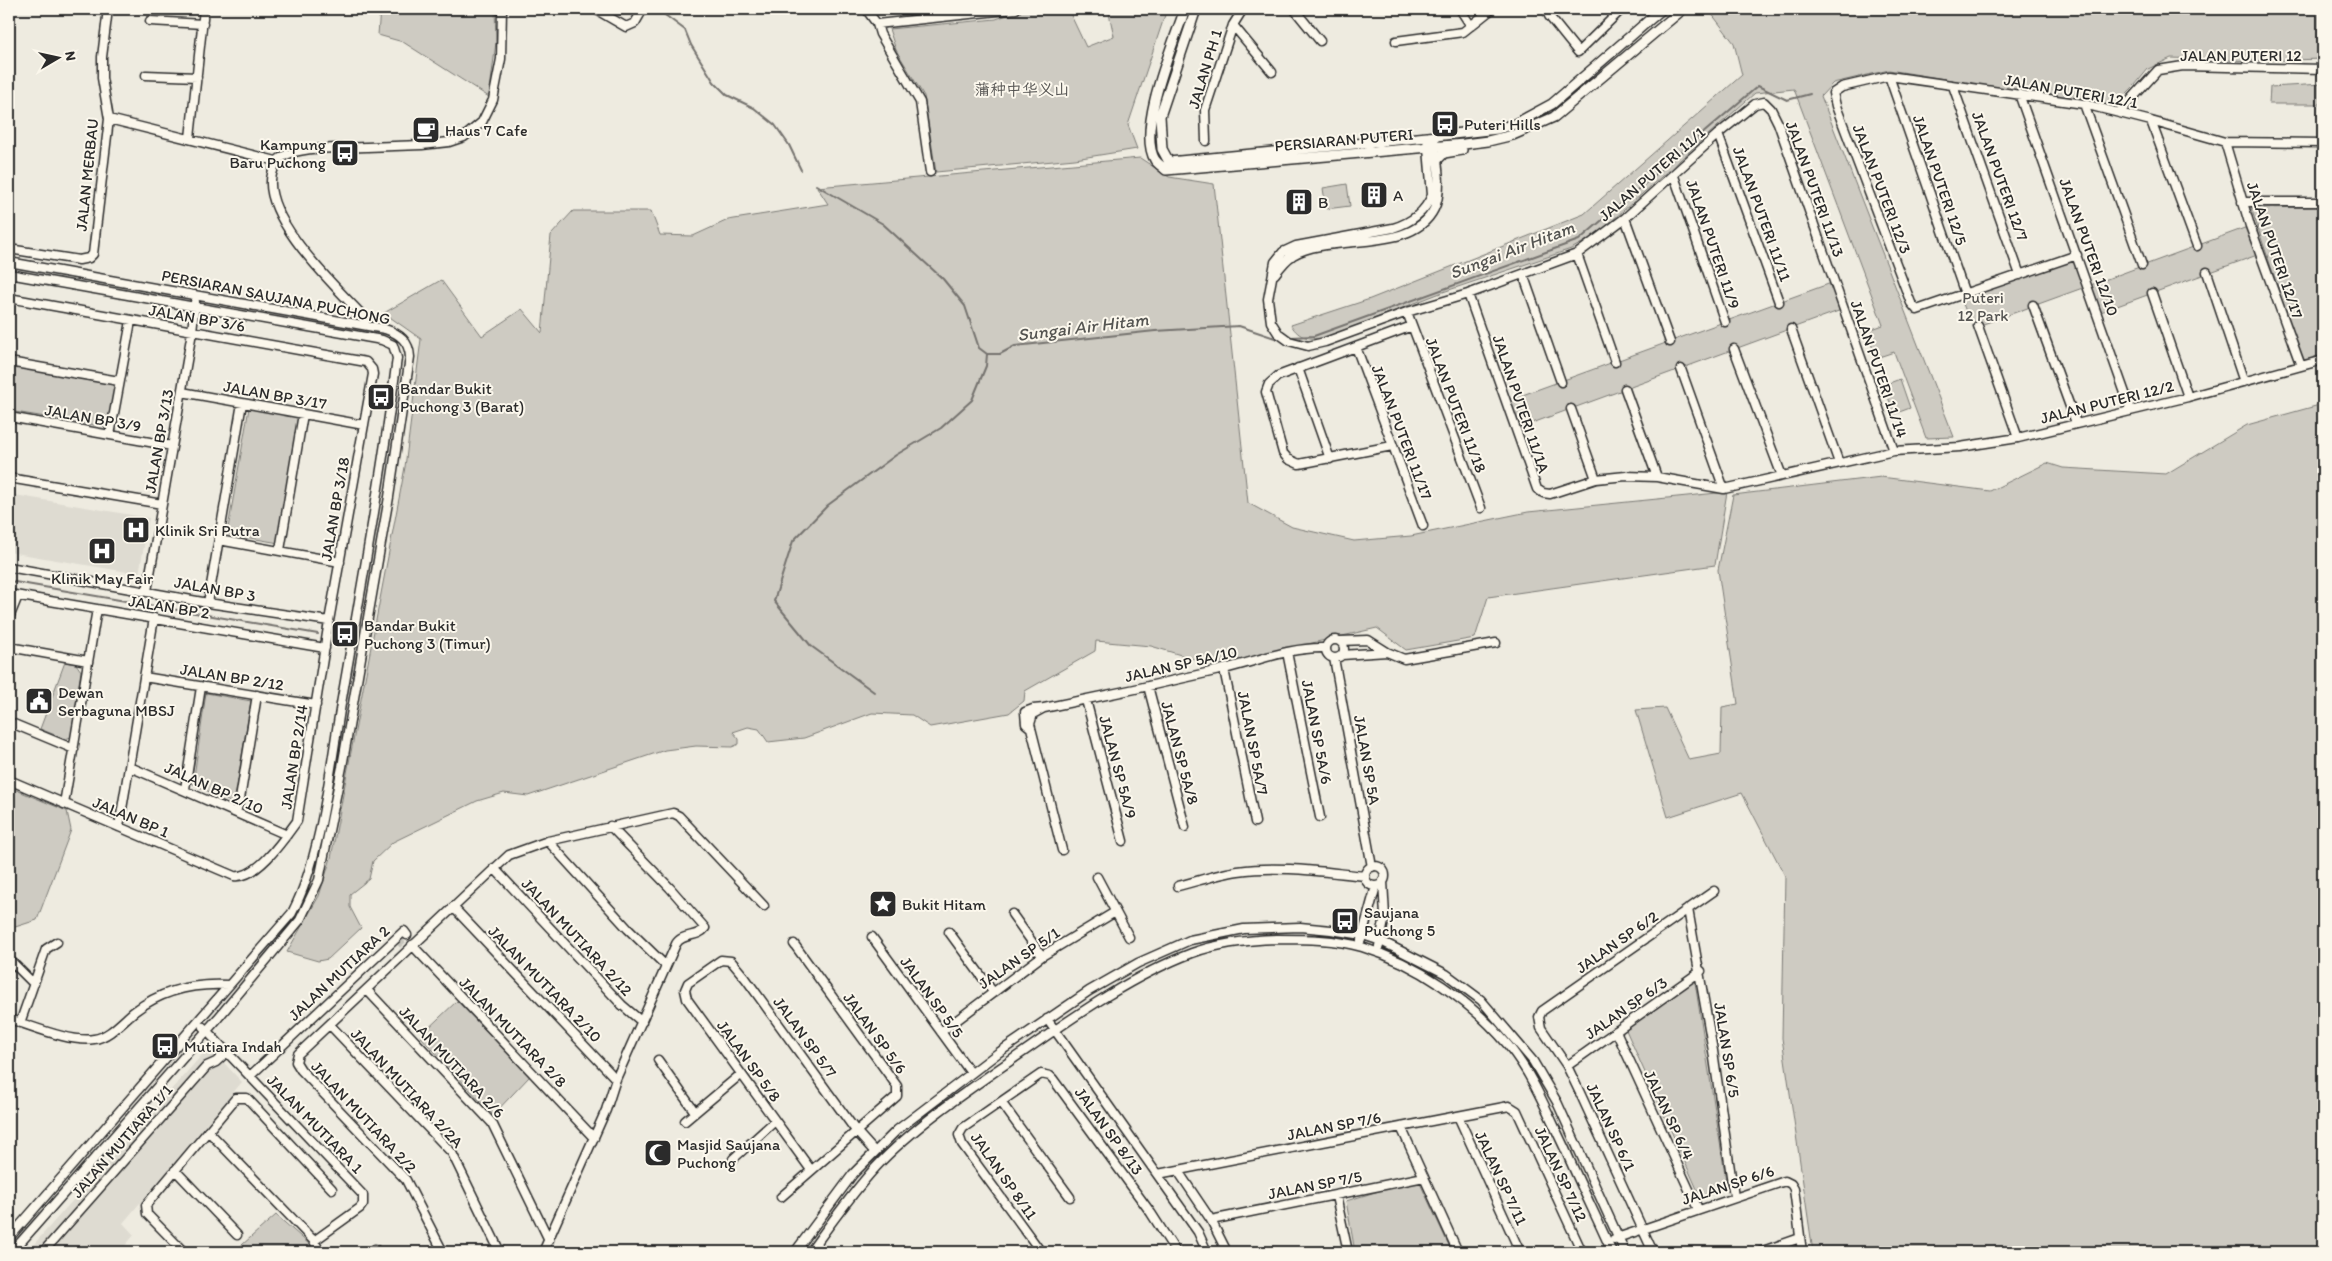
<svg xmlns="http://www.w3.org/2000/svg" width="2332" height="1261" viewBox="0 0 2332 1261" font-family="Itim,'LXGW WenKai TC',sans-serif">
  <rect width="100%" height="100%" fill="#eeebe0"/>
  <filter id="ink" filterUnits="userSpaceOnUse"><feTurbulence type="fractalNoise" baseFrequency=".02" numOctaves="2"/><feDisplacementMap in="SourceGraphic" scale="10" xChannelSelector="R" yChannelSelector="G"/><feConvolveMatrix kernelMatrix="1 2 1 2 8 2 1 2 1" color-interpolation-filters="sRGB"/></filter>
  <g filter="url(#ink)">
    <path fill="#dedbd1" d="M9 494 149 518 139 574 9 552Z
      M209 1047 242 1082 123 1223 134 1235 120 1252H27Z"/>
    <path fill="#cecbc2" stroke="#7c7b76" d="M380 9H495L496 42 489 97 403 42 378 35Z
      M1024 9H1068L1086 47 1114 36 1108 9H1167L1128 125 1137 149 1075 159 936 172 924 96 896 50 889 29 996 19Z
      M1708 9H2323V59L2255 61 2171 58 2148 69 2135 85 2114 106 1889 70 1833 83 1821 96 1954 437 1926 438 1894 352 1876 358 1867 331 1883 325 1794 89 1755 93 1595 236 1571 249 1443 292 1325 338C1309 339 1300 339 1291 325L1370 299 1584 214 1742 75 1734 43Z
      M2323 84V104H2269L2270 87Z
      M1140 158 1169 177 1214 184 1248 503 1292 527 1354 541 1411 536 1528 512 1727 492 1715 565 1488 597 1475 638 1406 650 1377 628 1230 662H1204L1151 646 1096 641 1095 651 1025 691 1024 701 1009 713 930 727 912 715 872 713 804 738 768 742 759 729 748 727 733 732 739 739V744L732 747 696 746 665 750 528 796 504 793 477 801 393 842 373 861 369 879 350 894V907L361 928 328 959 318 961 287 952 319 896 331 858 405 467 421 339 384 313 441 280 482 336 522 309 542 333 551 235 573 211H651L660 235 693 236 728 220 828 204 817 187Z
      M1347 184 1350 206 1326 209 1323 188Z
      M2323 207V355L2303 361 2251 208Z
      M2250 226 2260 254 2098 313 2088 286 1978 326 1968 317 1960 296 2077 255 2088 286Z
      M1834 282 1844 309 1516 429 1506 401Z
      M9 366 116 385 107 427 9 411Z
      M1900 379 1910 408 1894 414 1884 385Z
      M2323 404V1252H1813L1782 1038 1785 876 1742 793 1668 817 1636 710 1665 708 1689 760 1721 754 1722 707 1738 704 1718 570 1733 495 1881 477 1990 491 2047 463 2063 468 2166 474 2247 425Z
      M249 408 299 416 279 543 227 534Z
      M65 662 76 664 81 671 71 737 65 739 40 729Z
      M206 693 251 701 234 804 193 784Z
      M9 787 67 811 71 830 37 920 9 929Z
      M1694 976 1727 1187 1701 1198 1626 1030Z
      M457 1001 530 1076 493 1115 420 1036Z
      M1418 1179 1452 1252H1355L1346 1201Z
      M276 1215 309 1244 312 1252H234Z"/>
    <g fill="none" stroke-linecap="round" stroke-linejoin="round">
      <path stroke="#74726e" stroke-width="2" d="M657 9 685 30 691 45 714 82 727 95 754 108 775 125 789 145 801 170
        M816 185 883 224 943 279 965 306 979 348 987 354H1000L1015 346 1155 331 1239 326 1278 339
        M1291 337 1314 336 1579 240 1758 86 1787 100 1810 94
        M9 581 318 634
        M874 692 811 646 774 601 793 541 828 505 896 455 941 428 972 400 986 366 987 354"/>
      <path stroke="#c7c5bc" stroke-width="8" stroke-dasharray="8 4" stroke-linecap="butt" d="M400 942 403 945"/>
      <defs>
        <path id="minor" d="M595 9 626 27 635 23 643 9
          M866 9 877 24 880 34 920 102 930 172
          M1294 9 1320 41
          M1460 9 1471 26
          M1550 9 1549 16 1578 52 1622 9
          M150 21 203 24
          M877 24 1016 9
          M1233 25 1272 72
          M1396 41 1463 32 1492 9
          M146 75 197 77
          M1889 76 1965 294
          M1953 86 2020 275
          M2019 94 2131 410
          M2084 104 2142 265
          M2119 113 2158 70 2183 66 2323 69
          M109 119 276 161
          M2151 121 2197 246
          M1718 134 1779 302
          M1427 137 1432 195C1425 212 1410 223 1393 228L1296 246 1283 252 1275 262 1268 299 1271 322 1278 333 1289 341 1308 346 1325 342 1407 312 1468 294 1577 254 1625 218 1718 134 1755 104 1764 102 1771 109 1778 123 1894 451
          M190 138 204 9
          M1206 141 1205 110 1233 25 1243 9
          M2225 142 2250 226 2301 366
          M1674 176 1725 322
          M2242 202H2323
          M1625 218 1670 342
          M9 249 79 260 89 258 93 254 109 119 102 78V57L108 9
          M1577 254 1615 362
          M2077 255 1917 310 1911 303 1836 106 1833 93 1842 87 1889 76 2084 104 2151 121 2225 142 2323 143
          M9 262 385 329C400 334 409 341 410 357L389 497 342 767 319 880 300 920 218 1018 12 1252
          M2207 272 2244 382
          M9 274 382 340 393 345 397 358C382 474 361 589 341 704 330 769 322 856 292 913L9 1238
          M1275 274C1280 267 1285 260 1293 255 1331 233 1412 254 1434 209 1444 189 1436 158 1434 137
          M1523 274 1561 382
          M2152 293 2188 397
          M1468 294 1537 489 1543 493 1550 494 1596 479 1626 476 1657 477 1724 489 1894 451 1960 447 2018 438 2188 397 2323 360
          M9 298 366 362 372 369 373 374 329 621 297 821C284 839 257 879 234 876L9 780
          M2033 305 2076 423
          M1407 312 1481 508
          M366 325 363 316C336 287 261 217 272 174 274 169 274 163 278 160 287 152 300 151 311 149L422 145 449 142 464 137 482 122 493 100 501 59 502 9
          M1978 326 2018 438
          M1791 329 1839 463
          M1356 347 1423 526
          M1734 349 1782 476
          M9 362 119 381
          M1298 368 1330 459
          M1681 369 1724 489
          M1625 389 1657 477
          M182 392 364 425
          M1571 409 1596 479
          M9 417 172 446
          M110 435 131 321
          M1392 446 1299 464 1288 459 1283 453 1266 392 1269 384 1278 376 1412 326
          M9 478 162 504
          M219 540 340 562
          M280 550 303 414
          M9 567 208 603 329 621
          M147 591 192 332 195 302
          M9 594 325 648
          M208 603 242 403
          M9 618 18 596
          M1326 649a9 9 0 1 1 18 0a9 9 0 1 1-18 0Z
          M1340 641 1368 640 1387 652 1342 655
          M9 647 88 661
          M1287 652 1320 817
          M1387 652 1404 659 1496 643
          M1334 658 1372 867
          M1224 669 1255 822
          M144 677 316 705
          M1148 686 1185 827
          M1086 700 1123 841
          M1044 708C1104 696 1164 683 1224 669 1258 661 1290 647 1325 648
          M9 722 74 749
          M1031 728 1026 724 1025 712 1033 709 1044 708 1033 714 1030 724 1062 850
          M130 767 287 835
          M185 789 201 687
          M64 804 97 609
          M236 812 240 799 257 695
          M119 827 154 618
          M548 841 628 929 666 966
          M1365 876a10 10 0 1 1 20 0a10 10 0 1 1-20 0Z
          M494 868 622 1005 642 1022
          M1097 877 1129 937
          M1178 886C1198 881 1218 874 1238 871 1280 865 1323 872 1365 876
          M453 907 616 1079
          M1688 909 1713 1051 1734 1197
          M1012 914 1042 956
          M949 932 993 992
          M872 937 971 1073
          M1361 940 1376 886
          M412 945 594 1138
          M1379 946 1385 916 1383 881
          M12 962 34 984
          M367 990 492 1123 549 1240
          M9 1019C32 1026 71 1043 94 1039 110 1037 123 1020 135 1011 162 990 196 983 229 985
          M1047 1019 1198 1232 1207 1252
          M20 1023 46 949 57 942
          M330 1025 452 1153 500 1252
          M203 1027 363 1195V1204L360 1208 314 1241
          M1616 1031 1698 1209
          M941 1032 1042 956 1115 912
          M658 1060 695 1112
          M1567 1066 1701 971
          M250 1076 404 931 407 935
          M1001 1102 1070 1197
          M1458 1116 1520 1252
          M685 1121 741 1074
          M1401 1127 1458 1252
          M208 1131 314 1241 320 1252
          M733 1159 775 1121
          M175 1170 237 1235
          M811 1170 687 999 685 990 688 983 721 960 731 961 746 979 856 1131 874 1151
          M1178 1171 1211 1220 1227 1252
          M1158 1174 1509 1106 1517 1111 1582 1252
          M1336 1196 1348 1252
          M781 1197 897 1096V1086L794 944
          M1211 1220 1424 1177
          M1614 1239 1785 1181 1791 1184 1794 1189 1802 1252
          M375 1249 376 1252
          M43 1252 207 1066 216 1062 227 1052
          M184 1252 147 1214 146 1205 236 1098H247L332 1189
          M443 1252 406 1180 301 1070 296 1062 298 1054 509 855 548 841 673 813 679 816 764 906
          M543 1252 606 1110 616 1079 676 944C682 933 698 938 705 928L670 888 610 826
          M795 1252 853 1174 897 1130 998 1053 1089 991 1138 963 1190 940 1244 929 1300 927 1331 930 1363 935 1381 941 1446 974 1481 1000 1533 1061 1557 1102 1625 1252
          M810 1252C831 1223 852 1193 876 1167 917 1123 980 1082 1029 1048 1079 1013 1134 975 1192 953 1219 943 1248 940 1277 939 1305 939 1335 939 1362 947 1418 964 1471 1001 1508 1045 1533 1075 1548 1114 1565 1149 1580 1184 1597 1218 1612 1252
          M1041 1252 962 1144 959 1135 963 1128 1041 1074 1050 1076 1053 1079 1151 1213 1176 1252
          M1653 1252 1580 1093 1567 1066 1541 1028 1539 1017 1542 1011 1714 891
          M1760 1252 1800 1238"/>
        <path id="major" d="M1185 9C1174 42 1136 129 1155 160 1158 164 1163 167 1166 170L1464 144 1488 141 1513 135 1554 117 1683 9
          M1196 9 1160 116 1162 149 1169 162 1427 137 1497 129 1515 124 1552 104 1662 9
          M1436 161 1444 153 1462 150"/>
      </defs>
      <use href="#minor" stroke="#2b2b2b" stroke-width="11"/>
      <use href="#major" stroke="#2b2b2b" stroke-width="12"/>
      <use href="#minor" stroke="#fbf7ec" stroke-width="8"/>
      <use href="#major" stroke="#fbf7ec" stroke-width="9"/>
    </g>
  </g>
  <defs>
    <symbol id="bus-square" viewBox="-11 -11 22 22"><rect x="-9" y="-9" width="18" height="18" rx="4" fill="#2b2b2b" stroke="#fbf7ec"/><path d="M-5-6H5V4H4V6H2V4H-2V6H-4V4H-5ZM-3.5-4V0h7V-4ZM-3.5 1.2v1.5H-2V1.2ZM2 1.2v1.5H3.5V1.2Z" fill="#fff"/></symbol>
    <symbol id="cafe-square" viewBox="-11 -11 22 22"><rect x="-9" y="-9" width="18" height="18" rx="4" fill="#2b2b2b" stroke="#fbf7ec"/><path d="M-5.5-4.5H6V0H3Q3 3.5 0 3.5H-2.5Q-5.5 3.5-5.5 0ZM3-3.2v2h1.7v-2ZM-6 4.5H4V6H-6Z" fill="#fff"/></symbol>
    <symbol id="building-square" viewBox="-11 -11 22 22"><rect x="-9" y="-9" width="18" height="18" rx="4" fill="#2b2b2b" stroke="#fbf7ec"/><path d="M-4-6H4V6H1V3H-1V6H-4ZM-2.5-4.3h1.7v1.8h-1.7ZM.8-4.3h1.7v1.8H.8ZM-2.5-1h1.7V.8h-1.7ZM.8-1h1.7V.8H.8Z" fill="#fff"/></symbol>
    <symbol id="hospital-square" viewBox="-11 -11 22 22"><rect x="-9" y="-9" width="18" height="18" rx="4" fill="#2b2b2b" stroke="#fbf7ec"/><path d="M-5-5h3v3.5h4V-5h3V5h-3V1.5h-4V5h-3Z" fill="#fff"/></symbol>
    <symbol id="civic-square" viewBox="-11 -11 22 22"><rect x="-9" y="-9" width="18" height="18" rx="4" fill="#2b2b2b" stroke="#fbf7ec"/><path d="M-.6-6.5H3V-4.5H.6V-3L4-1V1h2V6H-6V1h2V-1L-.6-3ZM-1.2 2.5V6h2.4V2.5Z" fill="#fff"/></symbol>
    <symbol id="sight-square" viewBox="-11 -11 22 22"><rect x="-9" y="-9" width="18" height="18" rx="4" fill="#2b2b2b" stroke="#fbf7ec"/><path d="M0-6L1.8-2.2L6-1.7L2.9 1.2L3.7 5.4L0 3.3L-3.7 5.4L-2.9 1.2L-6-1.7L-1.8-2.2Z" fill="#fff"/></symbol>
    <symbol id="mosque-square" viewBox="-11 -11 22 22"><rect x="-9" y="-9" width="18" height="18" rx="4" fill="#2b2b2b" stroke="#fbf7ec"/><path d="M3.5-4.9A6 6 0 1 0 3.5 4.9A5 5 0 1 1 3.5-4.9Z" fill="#fff"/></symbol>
  </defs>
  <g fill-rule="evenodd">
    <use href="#bus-square" x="1429" y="108" width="32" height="32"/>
    <use href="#cafe-square" x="410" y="114" width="32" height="32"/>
    <use href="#bus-square" x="329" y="137" width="32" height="32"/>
    <use href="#building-square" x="1358" y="179" width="32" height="32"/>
    <use href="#building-square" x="1283" y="186" width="32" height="32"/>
    <use href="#bus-square" x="365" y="381" width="32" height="32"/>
    <use href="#hospital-square" x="120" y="514" width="32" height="32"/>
    <use href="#hospital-square" x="86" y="535" width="32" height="32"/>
    <use href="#bus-square" x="329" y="618" width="32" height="32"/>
    <use href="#civic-square" x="23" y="685" width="32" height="32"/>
    <use href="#sight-square" x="867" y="888" width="32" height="32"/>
    <use href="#bus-square" x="1329" y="905" width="32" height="32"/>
    <use href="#bus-square" x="149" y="1030" width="32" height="32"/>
    <use href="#mosque-square" x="642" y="1137" width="32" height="32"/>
  </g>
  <g text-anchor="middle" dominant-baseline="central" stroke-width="4" stroke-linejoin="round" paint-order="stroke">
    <g font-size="16" fill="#2b2b2b" stroke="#fbf7ec">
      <text x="2241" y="55">JALAN PUTERI 12</text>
      <text transform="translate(1205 69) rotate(-73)">JALAN PH 1</text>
      <text transform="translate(2071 91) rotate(10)">JALAN PUTERI 12/1</text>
      <text transform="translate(1344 140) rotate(-5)">PERSIARAN PUTERI</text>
      <text transform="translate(1652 174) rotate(-41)">JALAN PUTERI 11/1</text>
      <text transform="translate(87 175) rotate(-84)">JALAN MERBAU</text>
      <text transform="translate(2000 176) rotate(70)">JALAN PUTERI 12/7</text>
      <text transform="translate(1940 180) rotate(71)">JALAN PUTERI 12/5</text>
      <text transform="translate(1815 189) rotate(70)">JALAN PUTERI 11/13</text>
      <text transform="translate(1882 189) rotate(69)">JALAN PUTERI 12/3</text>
      <text transform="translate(1762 214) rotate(70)">JALAN PUTERI 11/11</text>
      <text transform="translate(1713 244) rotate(71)">JALAN PUTERI 11/9</text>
      <text transform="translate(2089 247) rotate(70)">JALAN PUTERI 12/10</text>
      <text transform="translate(2275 250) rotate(71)">JALAN PUTERI 12/17</text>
      <text transform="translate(276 297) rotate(11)">PERSIARAN SAUJANA PUCHONG</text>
      <text transform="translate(197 318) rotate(10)">JALAN BP 3/6</text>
      <text transform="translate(1879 369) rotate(71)">JALAN PUTERI 11/14</text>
      <text transform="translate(275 395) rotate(10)">JALAN BP 3/17</text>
      <text transform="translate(2107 402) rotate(-14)">JALAN PUTERI 12/2</text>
      <text transform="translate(1521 404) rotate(71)">JALAN PUTERI 11/1A</text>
      <text transform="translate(1456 405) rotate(69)">JALAN PUTERI 11/18</text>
      <text transform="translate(93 418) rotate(10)">JALAN BP 3/9</text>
      <text transform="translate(1402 432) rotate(69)">JALAN PUTERI 11/17</text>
      <text transform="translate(159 441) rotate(-80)">JALAN BP 3/13</text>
      <text transform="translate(335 509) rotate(-80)">JALAN BP 3/18</text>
      <text transform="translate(215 589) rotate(10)">JALAN BP 3</text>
      <text transform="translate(169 607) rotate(9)">JALAN BP 2</text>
      <text transform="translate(1181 664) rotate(-13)">JALAN SP 5A/10</text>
      <text transform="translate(232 677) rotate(9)">JALAN BP 2/12</text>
      <text transform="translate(1317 732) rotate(79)">JALAN SP 5A/6</text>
      <text transform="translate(1253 743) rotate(79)">JALAN SP 5A/7</text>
      <text transform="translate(1180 753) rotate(75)">JALAN SP 5A/8</text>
      <text transform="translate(294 757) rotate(-81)">JALAN BP 2/14</text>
      <text transform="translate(1367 760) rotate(80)">JALAN SP 5A</text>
      <text transform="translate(1118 767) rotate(75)">JALAN SP 5A/9</text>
      <text transform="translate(214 788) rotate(24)">JALAN BP 2/10</text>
      <text transform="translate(131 817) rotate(23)">JALAN BP 1</text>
      <text transform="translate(577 937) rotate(47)">JALAN MUTIARA 2/12</text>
      <text transform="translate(1617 942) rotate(-35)">JALAN SP 6/2</text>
      <text transform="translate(1019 958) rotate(-35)">JALAN SP 5/1</text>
      <text transform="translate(339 973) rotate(-43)">JALAN MUTIARA 2</text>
      <text transform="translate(545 984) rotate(46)">JALAN MUTIARA 2/10</text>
      <text transform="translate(932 997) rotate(54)">JALAN SP 5/5</text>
      <text transform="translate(1626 1008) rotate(-35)">JALAN SP 6/3</text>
      <text transform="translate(513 1032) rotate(46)">JALAN MUTIARA 2/8</text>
      <text transform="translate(875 1033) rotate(54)">JALAN SP 5/6</text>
      <text transform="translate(805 1037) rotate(54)">JALAN SP 5/7</text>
      <text transform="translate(1727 1050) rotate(81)">JALAN SP 6/5</text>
      <text transform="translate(749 1061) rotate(54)">JALAN SP 5/8</text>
      <text transform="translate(452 1062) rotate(47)">JALAN MUTIARA 2/6</text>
      <text transform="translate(407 1088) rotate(47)">JALAN MUTIARA 2/2A</text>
      <text transform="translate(1669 1115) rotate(65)">JALAN SP 6/4</text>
      <text transform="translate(364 1117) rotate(47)">JALAN MUTIARA 2/2</text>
      <text transform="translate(315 1124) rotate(46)">JALAN MUTIARA 1</text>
      <text transform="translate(1334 1126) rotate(-11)">JALAN SP 7/6</text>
      <text transform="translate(1611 1127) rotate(65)">JALAN SP 6/1</text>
      <text transform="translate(1109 1131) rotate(54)">JALAN SP 8/13</text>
      <text transform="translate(122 1141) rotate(-49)">JALAN MUTIARA 1/1</text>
      <text transform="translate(1561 1174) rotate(65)">JALAN SP 7/12</text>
      <text transform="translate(1004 1176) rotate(55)">JALAN SP 8/11</text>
      <text transform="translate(1501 1178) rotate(65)">JALAN SP 7/11</text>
      <text transform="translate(1315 1185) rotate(-11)">JALAN SP 7/5</text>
      <text transform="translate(1728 1185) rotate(-18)">JALAN SP 6/6</text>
    </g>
    <g font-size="16" fill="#545351" stroke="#fbf7ec">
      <text x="1022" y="89">蒲种中华义山</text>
      <text x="1983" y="297">Puteri<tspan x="1983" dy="18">12 Park</tspan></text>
    </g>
    <g font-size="16" fill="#2b2b2b" stroke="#fbf7ec" text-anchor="start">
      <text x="1464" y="124">Puteri Hills</text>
      <text x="445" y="130">Haus 7 Cafe</text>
      <text x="326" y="144" text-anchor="end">Kampung<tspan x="326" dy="18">Baru Puchong</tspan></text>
      <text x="1393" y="195">A</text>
      <text x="1318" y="202">B</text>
      <text x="400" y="388">Bandar Bukit<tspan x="400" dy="18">Puchong 3 (Barat)</tspan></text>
      <text x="155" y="530">Klinik Sri Putra</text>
      <text x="102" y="578" text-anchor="middle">Klinik May Fair</text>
      <text x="364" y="625">Bandar Bukit<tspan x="364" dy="18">Puchong 3 (Timur)</tspan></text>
      <text x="58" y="692">Dewan<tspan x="58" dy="18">Serbaguna MBSJ</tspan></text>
      <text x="902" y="904">Bukit Hitam</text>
      <text x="1364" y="912">Saujana<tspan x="1364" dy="18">Puchong 5</tspan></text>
      <text x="184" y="1046">Mutiara Indah</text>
      <text x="677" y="1144">Masjid Saujana<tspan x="677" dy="18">Puchong</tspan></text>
    </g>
    <g font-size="18" font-style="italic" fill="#555552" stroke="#fbf7ec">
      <text transform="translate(1512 250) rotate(-21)">Sungai Air Hitam</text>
      <text transform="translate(1083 327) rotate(-7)">Sungai Air Hitam</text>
    </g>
  </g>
  <rect width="2332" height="1261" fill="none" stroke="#fbf7ec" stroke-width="30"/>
  <rect x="15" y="15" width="2302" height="1231" fill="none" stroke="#2b2b2b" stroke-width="2" filter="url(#ink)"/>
  <g transform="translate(58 58) rotate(81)" stroke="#fbf7ec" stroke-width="4" paint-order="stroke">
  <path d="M0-4L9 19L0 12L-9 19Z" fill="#2b2b2b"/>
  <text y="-8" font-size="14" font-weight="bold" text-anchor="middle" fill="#2b2b2b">N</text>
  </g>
</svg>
